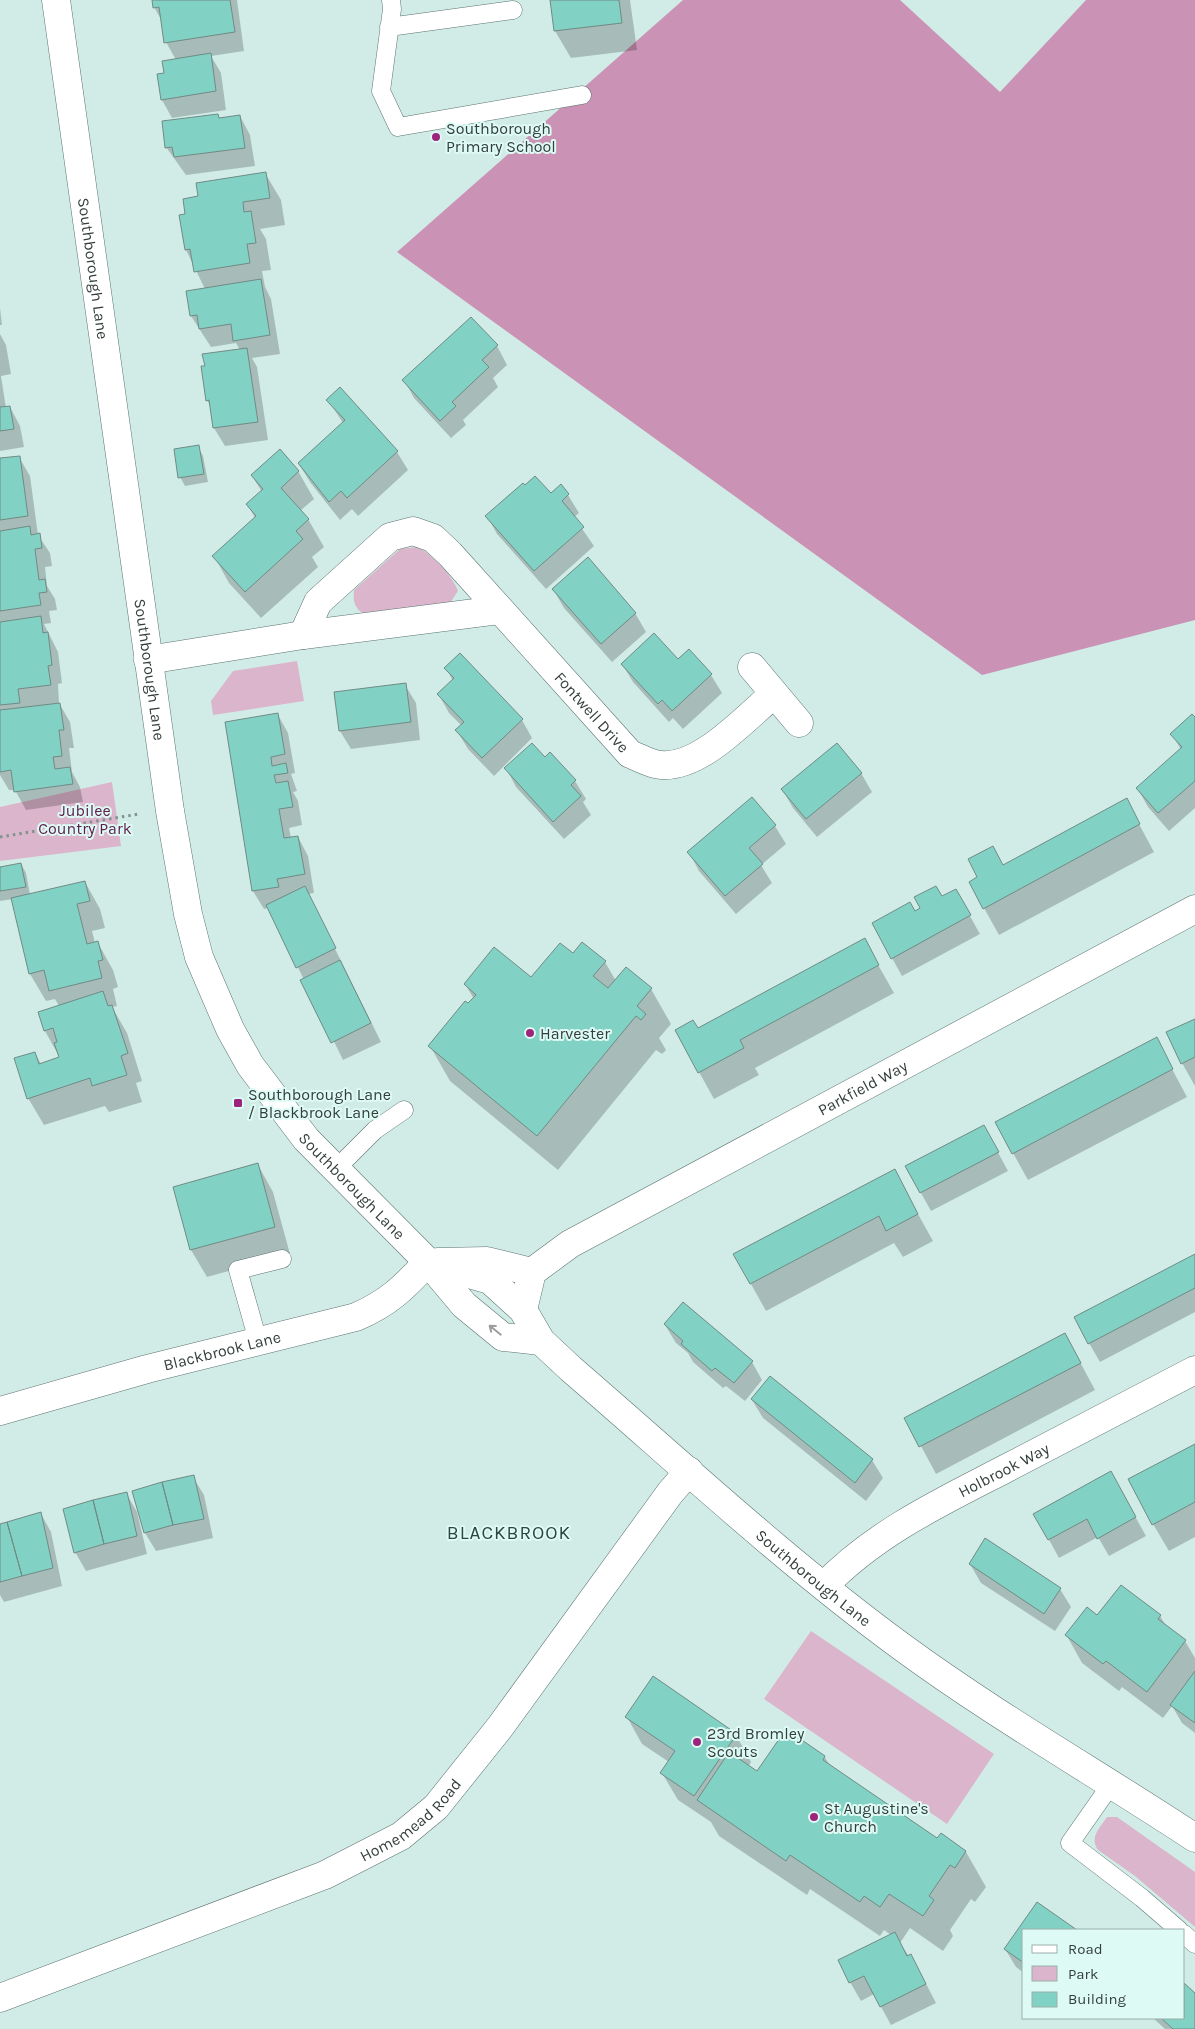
<svg xmlns="http://www.w3.org/2000/svg" width="1195" height="2029" viewBox="0 0 1195 2029" font-family="Karla,sans-serif">
  <rect width="100%" height="100%" fill="#d1ece7"/>
  <path fill="#dbb5cc" d="M416 547C428 549 455 579 458 591L450 603 364 614C354 608 353 601 354 590L400 549Z
    M297 661 304 701 213 715 211 701 233 671Z
    M112 782 121 846 0 861V807Z
    M811 1631 994 1754 947 1824 764 1699Z
    M1107 1817H1117L1195 1872V1927L1135 1876 1098 1850C1089 1837 1100 1828 1107 1817Z"/>
  <path fill="#ca92b5" d="M683 0H900L1000 92 1086 0H1195V620L982 675 397 252Z"/>
  <path fill="#0003" d="M153 0H237L244 51 211 56 221 73 226 110 172 118 162 100 158 75 166 74 176 60 166 42 162 21 154 7Z
    M551 0H630L637 50 571 58 555 31Z
    M218 115 220 119 240 116 250 135 255 166 186 175 166 147Z
    M265 173 281 200 285 225 260 229 266 239 271 270 262 271 265 287 271 299 280 354 252 358 257 367 268 440 225 446 214 428 212 409 207 400 206 367 240 350 236 343 211 347 191 316 205 289 186 250 181 216 187 215 199 197Z
    M0 308 2 325H0Z
    M0 334 6 345 11 374 1 376 6 408 10 407 20 426 24 447 0 451Z
    M497 346 507 365 493 378 498 387 463 420 466 425 451 438 414 398 404 380Z
    M340 389 397 452 408 470 358 516 352 509 340 520 310 482 299 464 343 423 328 400Z
    M198 447 203 456 208 482 185 486 180 477Z
    M19 457 30 476 38 535 50 553 52 566 45 567 47 586 55 599 57 610 49 611 51 623 44 624 58 652 62 683 58 684 59 703 70 722 74 748H69L72 772 80 787 83 802 26 810 15 790H9L0 775V460Z
    M298 471 314 499 300 511 308 519 324 547 312 557 318 567 261 618 229 583 214 556 255 518 248 505 262 492 252 476Z
    M550 495H568L579 513 574 517 594 546 546 589 497 534 487 516Z
    M553 589 635 613 646 632 612 662 564 608Z
    M689 650 711 675 722 693 683 729 673 718 669 722 633 682 622 664 678 661Z
    M446 668 522 720 532 738 494 776 468 749 457 731 462 726 449 713 439 695 453 681Z
    M405 685 416 703 420 740 351 749 340 731 336 693Z
    M278 715 288 733 295 773 291 774 297 791 293 792 298 801 302 825 289 828 291 838 298 837 308 856 314 893 308 894 381 1042 343 1060 269 908 264 909 253 891 226 723Z
    M1195 719V808L1169 831 1148 807 1138 789 1181 750 1172 734Z
    M545 758 575 781 586 799 583 802 591 815 564 839 516 787 506 768Z
    M861 773 872 792 817 837 793 808 782 789Z
    M752 799 775 826 786 844 761 865 772 883 736 914 699 871 689 852Z
    M1126 800 1154 852 999 935 984 908 1003 867Z
    M21 864 26 873 30 895 85 882 100 909 105 928 92 931 95 943H98L113 970 118 987 113 989 117 1006 112 1007 127 1033 142 1081 136 1083 142 1102 109 1112 105 1106 44 1125 28 1098 35 1053 41 1064 60 1058 45 1031 40 1012 59 1006 55 999 46 1001 30 974 13 899 0 901V868Z
    M942 898 966 909 980 934 902 976 892 958 914 913Z
    M864 940 894 993 755 1068 759 1075 714 1099 699 1072 697 1030Z
    M573 955 605 962 616 981 651 989 671 1024 659 1038 666 1050 662 1054 656 1050 558 1170 450 1081 430 1046 474 999 465 984 531 979Z
    M1195 1020V1086L1182 1063Z
    M1156 1039 1187 1097 1028 1180 1013 1153Z
    M994 1145 1008 1171 931 1211 921 1193Z
    M258 1165 273 1192 290 1254 207 1277 191 1250Z
    M894 1171 933 1241 903 1257 894 1243 766 1311 751 1284Z
    M1195 1256V1312L1100 1362 1089 1343Z
    M665 1325 752 1362 762 1380 745 1401 726 1386 723 1388 693 1362 688 1353 676 1343Z
    M1080 1362 1095 1390 936 1474 906 1418Z
    M770 1378 872 1460 883 1478 866 1501 763 1418 752 1400Z
    M1195 1445V1537L1169 1551 1153 1524Z
    M193 1477 204 1495 213 1538 156 1551 145 1533 133 1492Z
    M1121 1491 1146 1536 1109 1556 1098 1537 1059 1558 1035 1514Z
    M126 1493 137 1512 147 1554 86 1571 75 1552Z
    M41 1514 51 1532 62 1586 4 1602 0 1595V1526Z
    M970 1564 1060 1589 1071 1607 1055 1631 981 1583Z
    M1160 1616 1166 1626 1185 1641 1195 1658V1733L1182 1723 1172 1706 1163 1718 1122 1687 1119 1691 1082 1663 1067 1636 1097 1617Z
    M627 1717 736 1735 751 1762 748 1767 757 1773 824 1756 831 1767 937 1839 941 1835 966 1852 986 1887 975 1902 971 1899 950 1930 953 1936 943 1951 910 1928 900 1943 921 1974 936 2003 891 2025 874 1994 861 2001 850 1982 891 1935 884 1930 880 1936 810 1889 807 1895 719 1836 711 1822 678 1800 662 1773 669 1762 642 1744Z
    M1037 1904 1074 1930H1024V1973L1016 1967 1005 1949Z
    M1184 1985 1195 1994V2029H1165L1153 2018H1184Z"/>
  <path fill="#81d2c4" stroke="#718a85" d="M152 0H230L235 32 164 43 159 7 153 8Z
    M550 0H619L622 23 554 31Z
    M211 53 216 91 161 100 157 74 164 73 162 61Z
    M218 114 219 118 240 115 245 148 174 157 172 147 165 148 162 121Z
    M266 172 270 198 243 202 244 212 251 211 256 243 247 244 250 263 194 272 190 249 185 250 179 215 185 214 183 199 198 196 196 183Z
    M261 279 270 335 233 341 231 324 199 329 197 315 190 316 186 291Z
    M471 317 498 345 482 360 489 367 452 402 456 406 440 421 402 380Z
    M247 348 258 422 213 428 209 400 206 401 201 366H205L202 354Z
    M340 387 398 451 347 498 341 491 329 502 298 463 345 420 326 400Z
    M10 406 14 429 0 431V407Z
    M199 445 204 474 178 478 174 449Z
    M280 449 299 471 281 488 309 519 296 531 303 539 245 592 212 556 256 516 246 504 263 489 251 475Z
    M20 456 28 516 0 520V458Z
    M535 476 551 493 561 484 569 494 562 501 584 527 534 571 485 516 523 483 525 485Z
    M30 526 31 535 40 533 42 548 35 549 39 580 45 579 47 592 39 593 41 605 0 611V531Z
    M588 557 636 613 601 644 552 589Z
    M41 616 43 633 48 632 52 665 48 666 51 685 18 689 20 703 0 705V622Z
    M654 633 678 659 689 649 712 674 672 711 662 700 658 704 621 664Z
    M460 653 523 719 482 758 455 730 464 722 437 694 454 678 444 668Z
    M406 683 411 722 339 731 334 692Z
    M60 703 64 730H59L62 756 53 757 55 769 70 767 73 784 14 792 11 770 0 772V710Z
    M278 713 285 754 271 757 272 766 286 763 288 773 274 775 276 783 288 781 293 807 279 809 284 838 298 836 305 874 277 879 279 887 252 891 225 722Z
    M1192 714 1195 717V781L1158 813 1136 788 1182 747 1170 734Z
    M532 743 545 757 550 752 576 780 571 785 581 796 553 822 504 768Z
    M837 743 862 773 806 819 781 789Z
    M752 797 776 825 749 848 763 864 725 896 687 852Z
    M1127 798 1140 824 983 909 969 882 977 877 968 859 993 846 1003 865Z
    M21 863 26 887 0 891V867Z
    M85 881 90 901 77 904 87 944 98 941 103 960 98 961 102 978 49 991 44 970 29 974 11 898Z
    M305 886 336 948 296 968 266 905Z
    M936 886 942 896 956 889 971 915 891 959 872 923 910 902 915 911 920 908 914 897Z
    M865 938 879 965 740 1040 744 1048 698 1073 675 1030 693 1020 698 1028Z
    M582 942 606 961 593 976 608 988 626 967 652 988 637 1006 646 1014 641 1020 636 1016 537 1136 428 1046 465 1001 468 1003 476 995 464 984 494 947 531 977 560 943 573 953Z
    M340 960 371 1023 331 1043 300 980Z
    M103 991 108 1006 112 1005 128 1053 121 1056 127 1075 92 1086 90 1078 27 1099 14 1058 35 1052 39 1064 59 1057 54 1043 57 1042 53 1028 44 1031 38 1012Z
    M1195 1019V1057L1181 1064 1166 1032Z
    M1157 1037 1173 1069 1012 1154 995 1122Z
    M984 1125 999 1152 920 1193 905 1166Z
    M258 1163 275 1227 190 1250 173 1187Z
    M895 1169 918 1214 886 1231 879 1216 750 1284 733 1254Z
    M1195 1254V1288L1088 1344 1074 1317Z
    M683 1302 753 1361 734 1383 715 1368 712 1371 681 1344 683 1341 664 1324Z
    M1065 1333 1081 1363 919 1447 904 1418Z
    M770 1376 873 1459 855 1483 751 1399Z
    M1195 1444V1502L1152 1525 1128 1479Z
    M1111 1471 1136 1517 1097 1539 1087 1519 1048 1540 1033 1514Z
    M194 1475 204 1519 173 1525 162 1482Z
    M162 1482 173 1525 144 1533 132 1491Z
    M127 1492 137 1536 104 1544 93 1500Z
    M93 1500 104 1544 74 1553 63 1509Z
    M41 1512 53 1568 22 1576 7 1522Z
    M7 1522 22 1576 0 1582V1524Z
    M985 1538 1061 1588 1044 1614 969 1564Z
    M1121 1585 1161 1615 1158 1619 1186 1640 1147 1692 1106 1661 1103 1664 1065 1635 1087 1607 1097 1615Z
    M1195 1671V1723L1170 1705Z
    M653 1676 737 1734 694 1796 660 1773 675 1751 625 1717Z
    M786 1729 825 1756 823 1760 937 1838 941 1833 966 1851 955 1868 950 1865 929 1896 934 1900 923 1916 889 1894 880 1907 864 1896 860 1902 790 1855 786 1861 697 1800 729 1752 757 1771Z
    M1037 1902 1077 1930H1024V1963L1004 1949Z
    M895 1932 907 1956 911 1954 926 1984 880 2007 864 1976 849 1983 838 1960Z
    M1184 1983 1195 1993V2029H1173L1161 2018H1184Z"/>
  <g fill="none" stroke-linecap="round" stroke-linejoin="round">
    <defs>
      <path id="service" d="M391 0 392 9 381 91 398 127 582 95
        M389 27 513 10
        M335 1170 375 1130 404 1110
        M258 1341 238 1270 282 1259
        M1112 1783 1070 1843 1142 1898 1179 1930
        M1184 1934 1195 1944"/>
      <g id="minor">
        <path id="s1" d="M303 635 318 602 390 537 413 531 433 538 450 554 630 754C638 757 647 762 655 764 696 774 745 718 774 694"/>
        <path d="M148 660 303 635 499 610"/>
        <path d="M752 667 799 723"/>
        <path d="M438 1262 487 1261 532 1272"/>
        <path id="s2" d="M523 1310 532 1272 570 1244 1195 909"/>
        <path id="s3" d="M0 1998 325 1875 401 1836 436 1807 500 1727 670 1493 689 1471"/>
      </g>
      <g id="tertiary">
        <path id="s4" d="M56 0 170 811 188 914 199 957 230 1029 250 1065 306 1139 428 1262 464 1305 503 1337 541 1341"/>
        <path id="s5" d="M428 1262 490 1280 523 1310 541 1341 571 1369C680 1463 786 1562 902 1647 996 1716 1098 1774 1195 1838"/>
        <path id="s6" d="M0 1411 147 1369 356 1317C390 1302 403 1288 428 1262"/>
        <path id="s7" d="M824 1586C875 1533 941 1502 1005 1469 1069 1436 1132 1403 1195 1370"/>
      </g>
    </defs>
    <use href="#service" stroke="#5b736e" stroke-width="19"/>
    <use href="#minor" stroke="#5b736e" stroke-width="29"/>
    <use href="#tertiary" stroke="#5b736e" stroke-width="29"/>
    <path stroke="#80938f" stroke-width="3" stroke-dasharray="2.5 4" stroke-linecap="butt" d="M0 837 139 814"/>
    <use href="#service" stroke="#fff" stroke-width="18"/>
    <use href="#minor" stroke="#fff" stroke-width="28"/>
    <use href="#tertiary" stroke="#fff" stroke-width="28"/>
  </g>
  <defs><path id="oneway-shaft" d="M-6 0H5M1.5-3L5.5 0L1.5 3" fill="none" stroke-width="1.6" stroke-linecap="round" stroke-linejoin="round" transform="scale(1.25)"/></defs>
  <use stroke="#9a9f9e" href="#oneway-shaft" transform="translate(495 1330) rotate(-141)"/>
  <g fill="#9c247c" stroke="#defaf4" stroke-width="2">
    <circle cx="436" cy="137" r="5"/>
    <circle cx="530" cy="1033" r="5"/>
    <rect x="233" y="1098" width="10" height="10" rx="2.5"/>
    <circle cx="697" cy="1742" r="5"/>
    <circle cx="814" cy="1817" r="5"/>
  </g>
  <g text-anchor="middle" dominant-baseline="central" stroke-width="4" stroke-linejoin="round" paint-order="stroke">
    <g font-size="16" fill="#343f3d" stroke="#defaf4" text-anchor="start">
      <text x="446" y="128">Southborough<tspan x="446" dy="18">Primary School</tspan></text>
      <text x="540" y="1033">Harvester</text>
      <text x="248" y="1094">Southborough Lane<tspan x="248" dy="18">/ Blackbrook Lane</tspan></text>
      <text x="707" y="1733">23rd Bromley<tspan x="707" dy="18">Scouts</tspan></text>
      <text x="824" y="1808">St Augustine's<tspan x="824" dy="18">Church</tspan></text>
    </g>
    <g font-size="16" fill="#343f3d" stroke="#defaf4">
      <text stroke="none"><textPath href="#s4" startOffset="271">Southborough Lane</textPath></text>
      <text stroke="none"><textPath href="#s4" startOffset="676">Southborough Lane</textPath></text>
      <text stroke="none"><textPath href="#s1" startOffset="414">Fontwell Drive</textPath></text>
      <text stroke="none"><textPath href="#s2" startOffset="418">Parkfield Way</textPath></text>
      <text stroke="none"><textPath href="#s4" startOffset="1246">Southborough Lane</textPath></text>
      <text stroke="none"><textPath href="#s6" startOffset="230">Blackbrook Lane</textPath></text>
      <text stroke="none"><textPath href="#s7" startOffset="215">Holbrook Way</textPath></text>
      <text stroke="none"><textPath href="#s5" startOffset="506">Southborough Lane</textPath></text>
      <text stroke="none"><textPath href="#s3" startOffset="450">Homemead Road</textPath></text>
    </g>
    <g font-size="16" fill="#5f1d4c" stroke="#defaf4">
      <text x="85" y="810">Jubilee<tspan x="85" dy="18">Country Park</tspan></text>
    </g>
    <g font-size="19" letter-spacing="1" fill="#2d443f" stroke="#defaf4">
      <text x="509" y="1533">BLACKBROOK</text>
    </g>
  </g>
  <rect x="1022" y="1929" width="162" height="90" fill="#defaf4" stroke="#9aafab"/>
  <rect x="1032" y="1945" width="25" height="8" fill="#ffffff" stroke="#9aafab"/>
  <text x="1068" y="1954" font-size="15" fill="#343f3d">Road</text>
  <rect x="1032" y="1966" width="25" height="15" fill="#dbb5cc" stroke="#9aafab"/>
  <text x="1068" y="1979" font-size="15" fill="#343f3d">Park</text>
  <rect x="1032" y="1992" width="25" height="15" fill="#81d2c4" stroke="#9aafab"/>
  <text x="1068" y="2004" font-size="15" fill="#343f3d">Building</text>
</svg>
